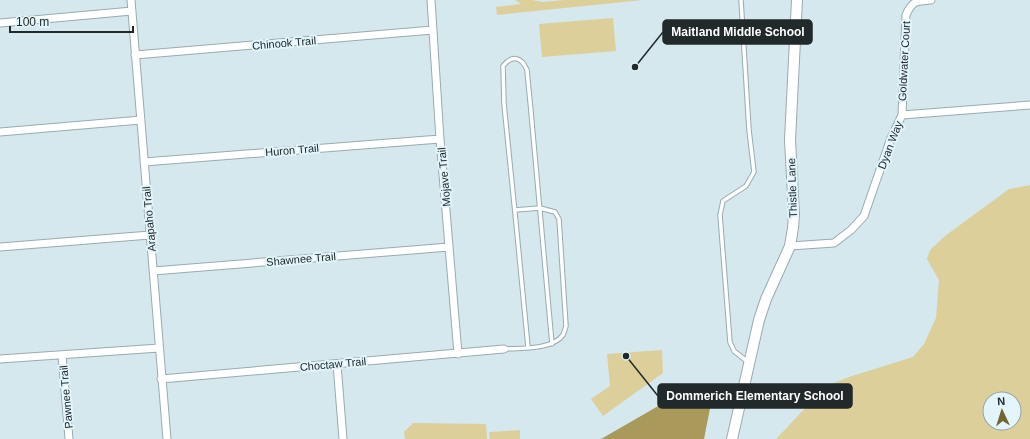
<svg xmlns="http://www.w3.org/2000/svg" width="1030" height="439" viewBox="0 0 1030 439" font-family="Arial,sans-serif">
  <rect width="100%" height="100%" fill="#d4e8ed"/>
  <path fill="#ddcf9a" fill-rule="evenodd" d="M515 0H532L542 2 565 0H643L497 15 496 7 521 4Z
    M613 18 616 51 542 57 539 24Z
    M1030 185V439H776L826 386 852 376 913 357 924 344 936 318 939 280 927 259 930 250 945 236 1009 189ZM990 399H1014V423H990Z
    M662 350 663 373 603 416 591 399 610 386 607 354Z
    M413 423 486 424 487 439H405L404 432Z
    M520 430V439H490L489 432Z"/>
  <path fill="#a9995b" d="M711 389 713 393 704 439H601L686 390Z"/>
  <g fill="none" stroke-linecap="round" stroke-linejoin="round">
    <defs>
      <path id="lane" d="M741 0 749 130 754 172 746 186 723 201 720 215 730 342 734 351 748 362
        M528 347 516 223 504 104 503 66C512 55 521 56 527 70 536 161 543 252 552 344
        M504 349C521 348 552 350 563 335 564 333 565 329 566 326L559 219 555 212 540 208 515 210"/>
      <path id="street" d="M131 0 167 439
        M431 0 440 139 458 354
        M0 23 132 11
        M135 55 433 30
        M902 115 1030 105
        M0 132 141 120
        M144 162 440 139
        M790 246 834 243 851 230 864 216 891 138 902 115 906 15C912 1 916 1 931 0
        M0 247 150 235
        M153 271 449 247
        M62 355 69 439
        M0 359 159 348
        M337 364 343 439
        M161 379 504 349"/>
      <path id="secondary" d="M732 439 759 320 766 299 790 246 793 228 794 214 790 140 797 0"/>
    </defs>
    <use href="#lane" stroke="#99abb0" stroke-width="5.5"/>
    <use href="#street" stroke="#99abb0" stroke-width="9"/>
    <use href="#secondary" stroke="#99abb0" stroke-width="12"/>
    <use href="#lane" stroke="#fff" stroke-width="3.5"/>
    <use href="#street" stroke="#fff" stroke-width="7"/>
    <use href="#secondary" stroke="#fff" stroke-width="10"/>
  </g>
  <g text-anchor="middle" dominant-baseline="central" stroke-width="4" stroke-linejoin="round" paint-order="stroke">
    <g font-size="11" fill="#22292b" stroke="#e1f5fa">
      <text transform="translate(284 43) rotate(-5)">Chinook Trail</text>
      <text transform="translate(904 61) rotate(-87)">Goldwater Court</text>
      <text transform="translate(890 145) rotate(-69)">Dyan Way</text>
      <text transform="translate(292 150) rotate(-5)">Huron Trail</text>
      <text transform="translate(444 177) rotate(-95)">Mojave Trail</text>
      <text transform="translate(792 188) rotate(-92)">Thistle Lane</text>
      <text transform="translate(149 219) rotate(-95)">Arapaho Trail</text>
      <text transform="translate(301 259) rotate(-5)">Shawnee Trail</text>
      <text transform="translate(333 364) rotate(-5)">Choctaw Trail</text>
      <text transform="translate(66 397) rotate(-95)">Pawnee Trail</text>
    </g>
  </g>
  <path fill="none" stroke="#22292b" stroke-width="1.5" d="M635 67L663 32M626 356L658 396"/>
  <g fill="#22292b" stroke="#e1f5fa" stroke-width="1.5">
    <circle cx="635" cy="67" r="4"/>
    <circle cx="626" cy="356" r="4"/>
  </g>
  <g fill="#22292b" stroke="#22292b" stroke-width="1.5">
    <rect x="663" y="20" width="149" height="24" rx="4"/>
    <rect x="658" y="384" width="194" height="24" rx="4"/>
  </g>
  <g font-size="12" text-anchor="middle" font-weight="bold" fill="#fff">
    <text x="738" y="36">Maitland Middle School</text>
    <text x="755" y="400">Dommerich Elementary School</text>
  </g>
  <g transform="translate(1002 411) rotate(356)"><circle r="19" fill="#e1f5fa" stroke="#95a3a7"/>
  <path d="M0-3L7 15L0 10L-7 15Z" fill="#726532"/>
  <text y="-6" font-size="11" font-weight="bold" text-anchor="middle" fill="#22292b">N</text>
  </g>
  <path d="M10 26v6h123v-6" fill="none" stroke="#22292b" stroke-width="2"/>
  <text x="16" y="26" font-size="12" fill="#22292b" stroke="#e1f5fa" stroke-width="3" paint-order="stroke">100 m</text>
</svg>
